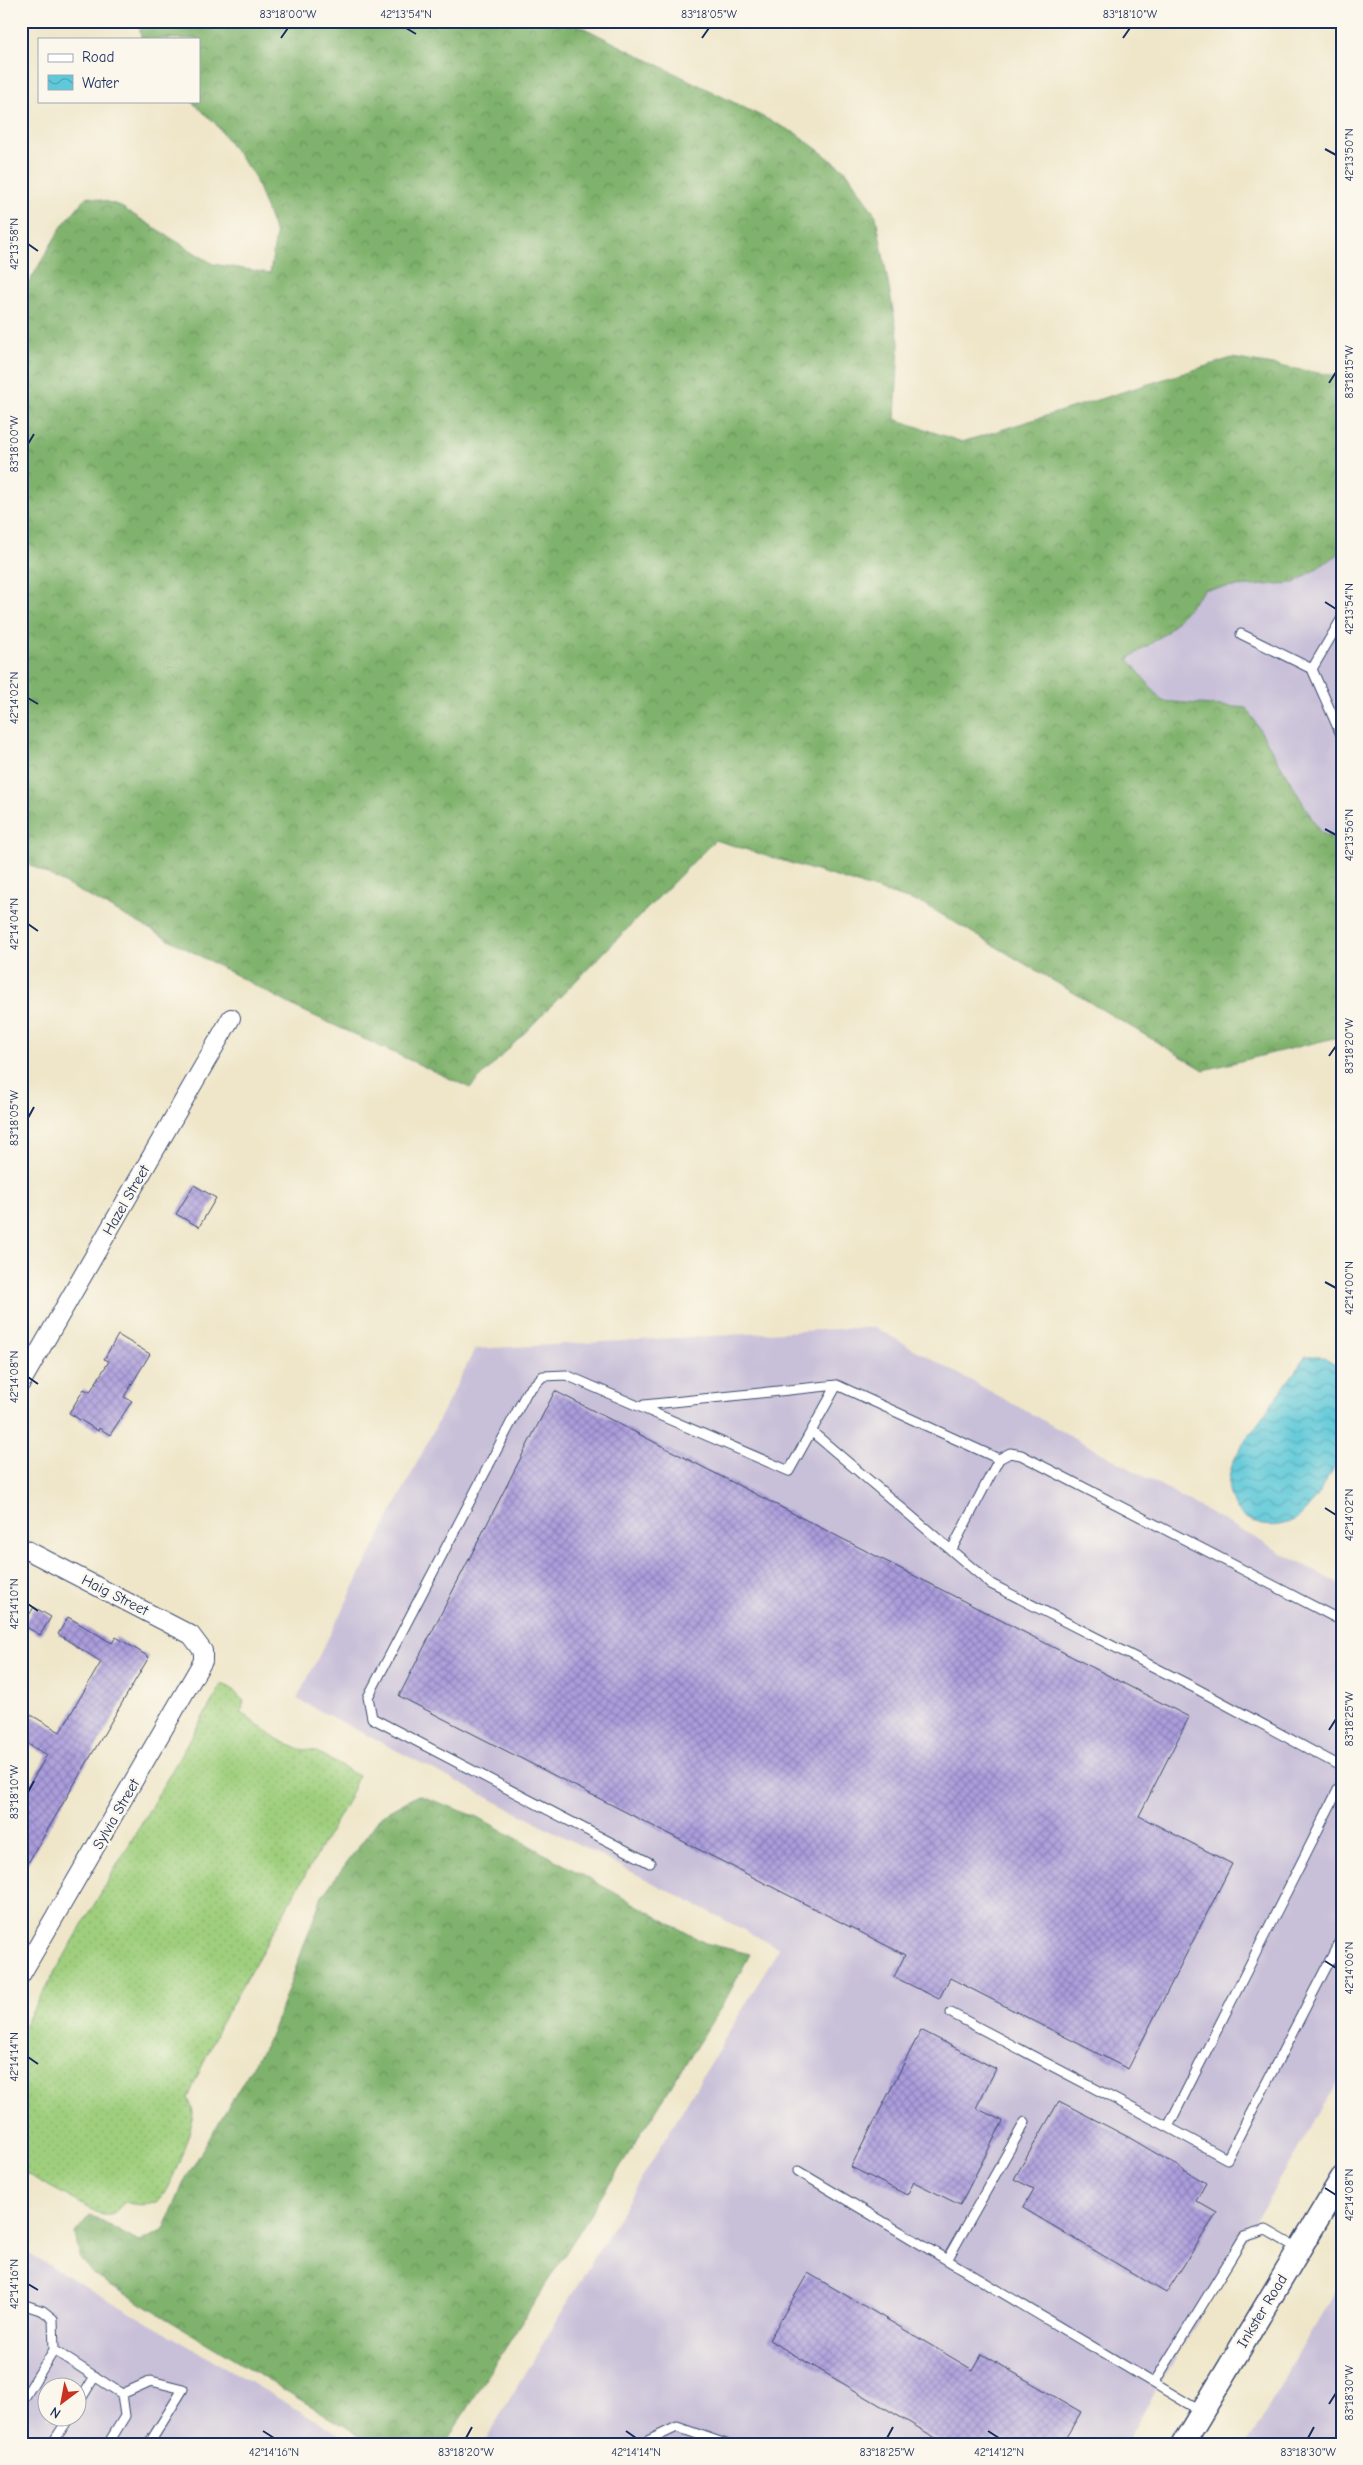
<svg xmlns="http://www.w3.org/2000/svg" width="1363" height="2465" viewBox="0 0 1363 2465" font-family="'Comic Neue',sans-serif">
  <defs>
    <pattern id="grass-dots" width="8" height="8" patternUnits="userSpaceOnUse" patternTransform="scale(1.25)"><rect width="8" height="8" fill="#9fcf7d"/><path d="M2 2h.1M6 6h.1" fill="none" stroke="#88b26e" stroke-width="1.8" stroke-linecap="round"/></pattern>
    <pattern id="forest-crowns" width="20" height="18" patternUnits="userSpaceOnUse" patternTransform="scale(1.25)"><rect width="20" height="18" fill="#7fb26c"/><path d="M2 6a3 3 0 1 1 6 0M12 15a3 3 0 1 1 6 0" fill="none" stroke="#67915c"/></pattern>
    <pattern id="water-waves" width="16" height="10" patternUnits="userSpaceOnUse" patternTransform="scale(1.25)"><rect width="16" height="10" fill="#5ec9d9"/><path d="M0 5q4-4 8 0t8 0" fill="none" stroke="#4da4b3"/></pattern>
    <pattern id="building-cross-hatch" width="8" height="8" patternUnits="userSpaceOnUse" patternTransform="scale(1.25)"><rect width="8" height="8" fill="#ab9ddc"/><path d="M0 0l8 8M0 8l8-8" fill="none" stroke="#8a80b6"/></pattern>
  </defs>
  <rect width="100%" height="100%" fill="#fbf7ec"/>
  <filter id="ink" filterUnits="userSpaceOnUse"><feTurbulence type="fractalNoise" baseFrequency=".02" numOctaves="2"/><feDisplacementMap in="SourceGraphic" scale="10" xChannelSelector="R" yChannelSelector="G"/><feConvolveMatrix kernelMatrix="1 2 1 2 8 2 1 2 1" color-interpolation-filters="sRGB"/></filter>
  <filter id="wash" filterUnits="userSpaceOnUse"><feTurbulence type="fractalNoise" baseFrequency=".0096" numOctaves="4" result="noise"/><feDisplacementMap in="SourceGraphic" scale="20" xChannelSelector="R" yChannelSelector="G"/><feGaussianBlur stdDeviation="1.12" result="paint"/><feColorMatrix in="noise" values="0 0 0 0 0 0 0 0 0 0 0 0 0 0 0 0 0 1.4 0 .05"/><feComposite in="paint" operator="in"/></filter>
  <g filter="url(#wash)">
    <rect width="100%" height="100%" fill="#efe6c9"/>
    <path fill="#c8bfd8" fill-rule="evenodd" d="M1342 552V843L1320 832 1247 708 1162 701 1127 659 1166 633 1205 589 1294 583Z
      M874 1327 1342 1586V2074L1125 2444H483L779 1948 297 1699 475 1349Z
      M21 2249 357 2444H21ZM48 2388H78V2418H48Z
      M1342 2279V2444H1246Z"/>
    <path fill="url(#grass-dots)" stroke="#5d7f6e" d="M222 1684 231 1688 244 1701 241 1713 279 1740 298 1749 315 1751 358 1776 349 1798 220 2025 188 2098C189 2102 193 2108 193 2113 193 2129 171 2189 159 2200 150 2207 135 2205 125 2202L112 2215H102L21 2171V2031Z"/>
    <path fill="url(#forest-crowns)" stroke="#4d7065" d="M139 21H570L797 134 847 172 876 216 899 343 895 419 962 442 1232 358 1342 377V407L1332 430 1342 439V552L1294 583 1205 589 1166 633 1128 659 1162 701 1247 708 1320 832 1342 843V1036L1204 1070 924 904 715 840 470 1088 297 1008 21 860V296L62 226 87 196 118 205 213 264 270 273 276 235 254 176 215 123 191 101H199V39H141Z
      M418 1795 478 1817 705 1943 750 1954 725 2001 446 2442 374 2444 94 2275 80 2259 75 2233 90 2215 139 2242 164 2230 183 2183 272 2033 322 1896 382 1815Z"/>
    <path fill="url(#water-waves)" stroke="#3c7c9c" d="M1306 1356H1320L1342 1369C1342 1385 1345 1441 1341 1453 1335 1468 1309 1513 1294 1520 1257 1538 1219 1510 1231 1469 1236 1451 1249 1436 1260 1421 1275 1399 1291 1378 1306 1356Z"/>
    <g id="blocks">
      <path fill="url(#building-cross-hatch)" d="M194 1185 216 1198 199 1227 176 1214Z
        M118 1335 150 1354 124 1397 132 1401 110 1435 99 1428 98 1431 69 1413 84 1389 90 1392 109 1361 104 1359Z
        M555 1391 1189 1717 1139 1816 1232 1864 1128 2069 950 1978 939 1999 894 1977 905 1955 399 1696Z
        M34 1607 51 1617 40 1635 23 1625Z
        M68 1617 112 1643 116 1637 149 1657 21 1875V1799L47 1755 21 1740V1709L60 1732 101 1662 58 1634Z
        M921 2030 996 2069 976 2108 1003 2121 960 2205 914 2182 907 2195 851 2167Z
        M1059 2101 1130 2138 1206 2183 1196 2201 1217 2213 1166 2293 1023 2208 1034 2189 1014 2179Z
        M808 2273 973 2370 982 2354 1081 2412 1062 2444H946L769 2340Z"/>
    </g>
  </g>
  <g filter="url(#ink)">
    <use href="#blocks" fill-opacity="0" stroke="#3b4a6e" stroke-width="1"/>
    <g fill="none" stroke-linecap="round" stroke-linejoin="round">
      <defs>
        <path id="service" d="M1241 634 1312 669 1342 737
          M1312 669 1342 618
          M644 1405 837 1385 999 1459
          M811 1431 991 1584 1195 1688 1342 1767
          M952 1549 999 1459 1010 1453 1021 1455 1342 1621
          M650 1863 372 1718 368 1697 527 1392 543 1376 566 1375 789 1471 837 1385
          M951 2013 1168 2127 1342 1782
          M1168 2127 1227 2159 1342 1937
          M798 2171 1202 2412
          M947 2260 1025 2122
          M21 2307 25 2305 43 2311 53 2319 54 2350 21 2403
          M54 2350 122 2394 125 2416 108 2444
          M1154 2383 1244 2237 1266 2230 1299 2249
          M122 2394 151 2381 183 2389 149 2444
          M78 2404 95 2376
          M52 2444 69 2418
          M641 2444 677 2427 726 2444"/>
        <path id="minor" d="M21 1383 231 1018
          M21 1547 191 1635 203 1651V1661L21 1975"/>
        <path id="tertiary" d="M1183 2444 1342 2178"/>
      </defs>
      <use href="#service" stroke="#3b4a6e" stroke-width="11"/>
      <use href="#minor" stroke="#3b4a6e" stroke-width="20"/>
      <use href="#tertiary" stroke="#3b4a6e" stroke-width="25"/>
      <use href="#service" stroke="#fff" stroke-width="9"/>
      <use href="#minor" stroke="#fff" stroke-width="18"/>
      <use href="#tertiary" stroke="#fff" stroke-width="22"/>
    </g>
  </g>
  <path fill="none" stroke="#1b2f5e" stroke-width="2" d="M406 28 416 34M281 38 288 28M702 38 709 28M1123 38 1130 28M1325 149 1336 155M28 244 38 251M1329 383 1336 372M28 444 34 434M1325 602 1336 609M28 698 38 704M1325 829 1336 835M28 924 38 931M1329 1056 1336 1046M28 1118 34 1107M1325 1282 1336 1288M28 1377 38 1384M1325 1508 1336 1515M28 1604 38 1611M1329 1730 1336 1719M28 1792 34 1781M1325 1961 1336 1968M28 2057 38 2064M1325 2188 1336 2195M28 2284 38 2290M1329 2404 1336 2393M263 2431 274 2438M626 2431 636 2438M988 2431 999 2438M466 2438 472 2427M887 2438 893 2427M1308 2438 1314 2427"/>
  <g text-anchor="middle" dominant-baseline="central" stroke-width="5" stroke-linejoin="round" paint-order="stroke">
    <g font-size="15" fill="#1b2f5e" stroke="#fbf7ec">
      <text transform="translate(126 1200) rotate(-60)">Hazel Street</text>
      <text transform="translate(115 1595) rotate(27)">Haig Street</text>
      <text transform="translate(116 1814) rotate(-60)">Sylvia Street</text>
      <text transform="translate(1262 2311) rotate(-59)">Inkster Road</text>
    </g>
  </g>
  <rect width="1363" height="2465" fill="none" stroke="#fbf7ec" stroke-width="55"/>
  <rect x="38" y="38" width="162" height="65" fill="#fbf7ec" stroke="#a1a7b3"/>
  <rect x="48" y="54" width="25" height="8" fill="#ffffff" stroke="#a1a7b3"/>
  <text x="82" y="62" font-size="15" fill="#1b2f5e">Road</text>
  <rect x="48" y="75" width="25" height="15" fill="url(#water-waves)" stroke="#a1a7b3"/>
  <text x="82" y="88" font-size="15" fill="#1b2f5e">Water</text>
  <g transform="translate(62 2402) rotate(212)"><circle r="24" fill="#fbf7ec" stroke="#a1a7b3"/>
  <path d="M0-4L9 19L0 12L-9 19Z" fill="#c8321e"/>
  <text y="-8" font-size="14" font-weight="bold" text-anchor="middle" fill="#1b2f5e">N</text>
  </g>
  <rect x="28" y="28" width="1308" height="2410" fill="none" stroke="#1b2f5e" stroke-width="2"/>
  <g font-size="12" text-anchor="middle" fill="#1b2f5e">
    <text x="288" y="18">83°18'00"W</text>
    <text x="406" y="18">42°13'54"N</text>
    <text x="709" y="18">83°18'05"W</text>
    <text x="1130" y="18">83°18'10"W</text>
    <text transform="translate(1349 155) rotate(-90)" y="4">42°13'50"N</text>
    <text transform="translate(14 244) rotate(-90)" y="4">42°13'58"N</text>
    <text transform="translate(1349 372) rotate(-90)" y="4">83°18'15"W</text>
    <text transform="translate(14 444) rotate(-90)" y="4">83°18'00"W</text>
    <text transform="translate(1349 609) rotate(-90)" y="4">42°13'54"N</text>
    <text transform="translate(14 698) rotate(-90)" y="4">42°14'02"N</text>
    <text transform="translate(1349 835) rotate(-90)" y="4">42°13'56"N</text>
    <text transform="translate(14 924) rotate(-90)" y="4">42°14'04"N</text>
    <text transform="translate(1349 1046) rotate(-90)" y="4">83°18'20"W</text>
    <text transform="translate(14 1118) rotate(-90)" y="4">83°18'05"W</text>
    <text transform="translate(1349 1288) rotate(-90)" y="4">42°14'00"N</text>
    <text transform="translate(14 1377) rotate(-90)" y="4">42°14'08"N</text>
    <text transform="translate(1349 1515) rotate(-90)" y="4">42°14'02"N</text>
    <text transform="translate(14 1604) rotate(-90)" y="4">42°14'10"N</text>
    <text transform="translate(1349 1719) rotate(-90)" y="4">83°18'25"W</text>
    <text transform="translate(14 1792) rotate(-90)" y="4">83°18'10"W</text>
    <text transform="translate(1349 1968) rotate(-90)" y="4">42°14'06"N</text>
    <text transform="translate(14 2057) rotate(-90)" y="4">42°14'14"N</text>
    <text transform="translate(1349 2195) rotate(-90)" y="4">42°14'08"N</text>
    <text transform="translate(14 2284) rotate(-90)" y="4">42°14'16"N</text>
    <text transform="translate(1349 2393) rotate(-90)" y="4">83°18'30"W</text>
    <text x="274" y="2456">42°14'16"N</text>
    <text x="466" y="2456">83°18'20"W</text>
    <text x="636" y="2456">42°14'14"N</text>
    <text x="887" y="2456">83°18'25"W</text>
    <text x="999" y="2456">42°14'12"N</text>
    <text x="1308" y="2456">83°18'30"W</text>
  </g>
</svg>
